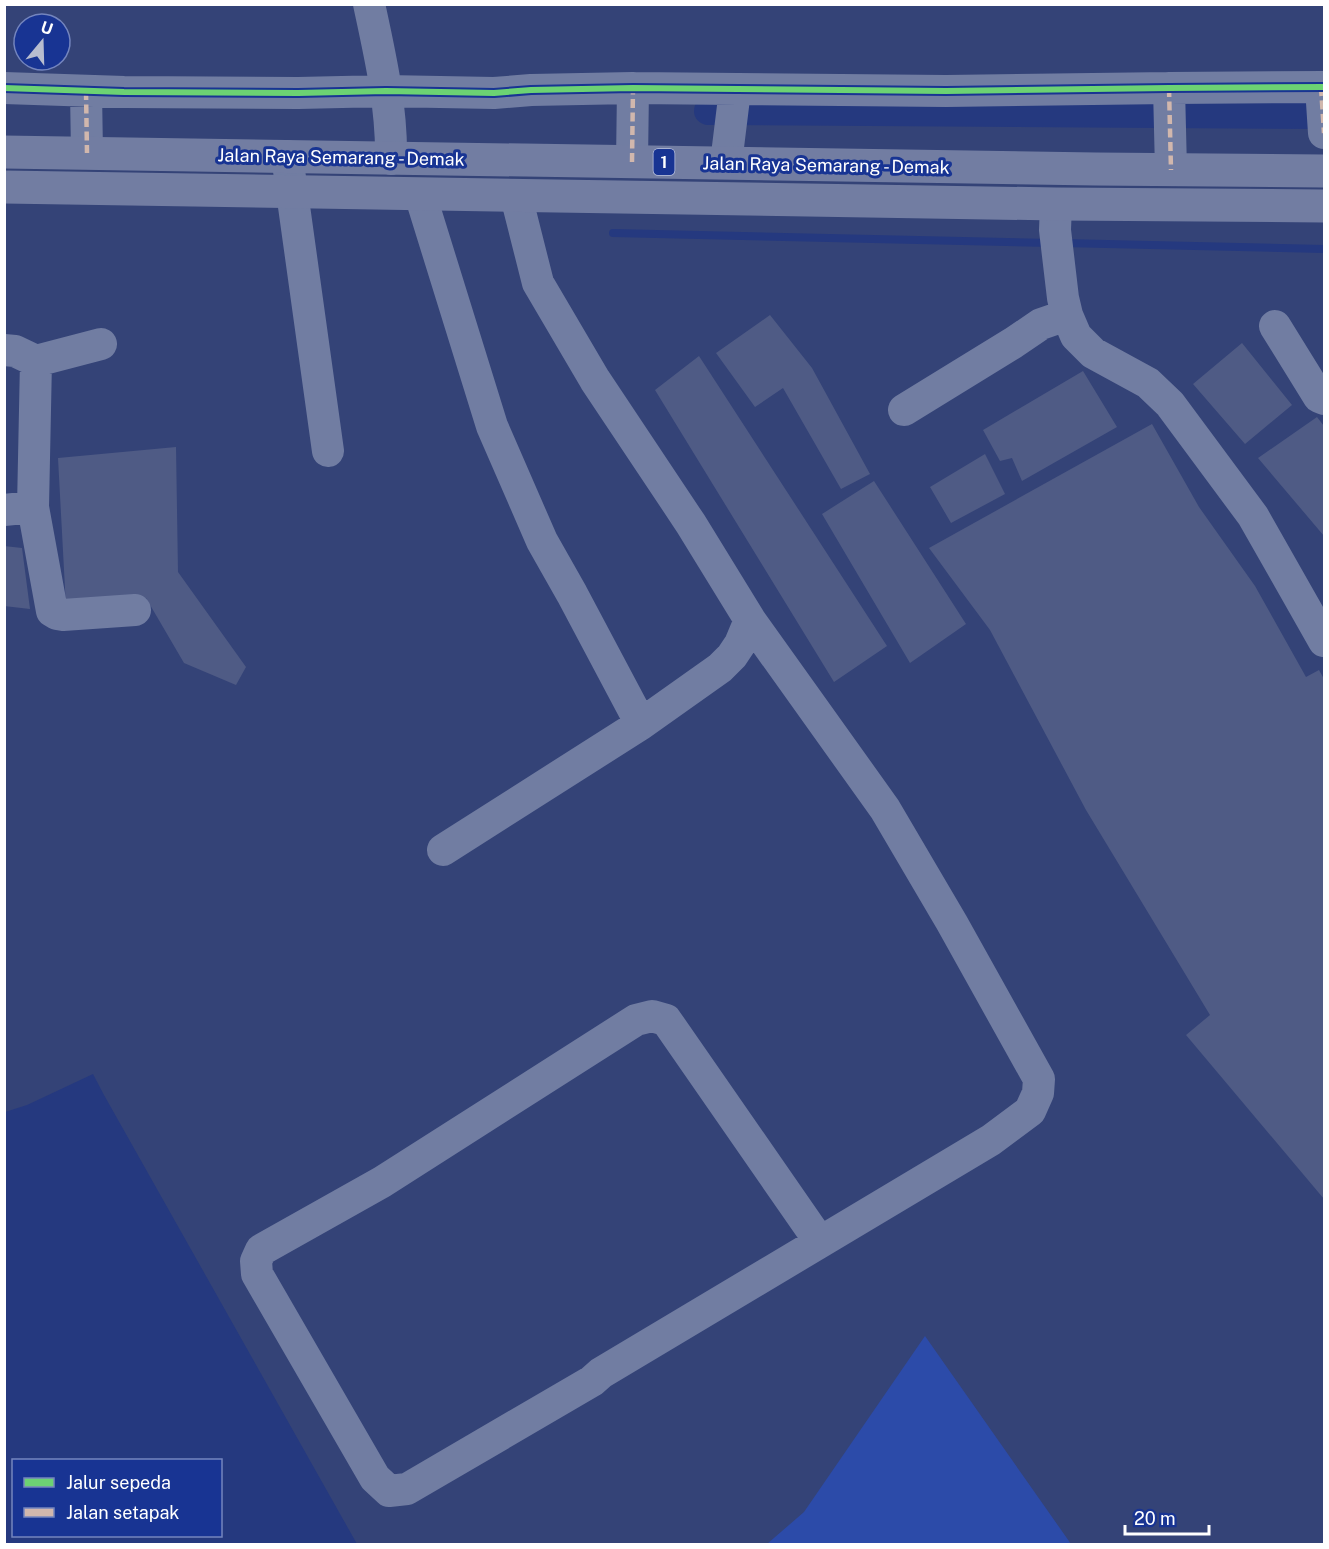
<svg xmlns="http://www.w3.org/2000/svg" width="1329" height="1549" viewBox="0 0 1329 1549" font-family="'Public Sans',sans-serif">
  <rect width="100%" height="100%" fill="#344377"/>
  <path fill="#2c4ba9" d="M925 1336 1071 1544H767L804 1512Z"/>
  <path fill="#25397f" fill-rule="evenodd" d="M93 1074 104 1095 357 1544H5V1112L27 1105ZM14 1460H220V1536H14Z"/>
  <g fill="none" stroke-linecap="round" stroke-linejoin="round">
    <path stroke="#25397f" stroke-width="8" d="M613 233 1050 243
      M1063 243 1324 249"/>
    <path stroke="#25397f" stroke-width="28" d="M708 111 1324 115"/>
  </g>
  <path fill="#4f5b85" d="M770 315 812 368 870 474 841 489 783 388 755 407 716 353Z
    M1242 343 1292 405 1245 444 1193 384Z
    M699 356 887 646 834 682 655 390Z
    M1083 371 1117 427 1022 481 1012 458 1000 461 983 430Z
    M1317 417 1324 426V536L1258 458Z
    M1152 424 1199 507 1255 586 1306 677 1319 670 1324 679V1199L1186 1035 1210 1015 1086 810 990 630 929 548Z
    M176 447 178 572 246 667 236 685 184 663 146 598 66 607 58 458Z
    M985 454 1005 494 951 523 930 487Z
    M874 481 966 624 910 663 822 514Z
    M4 546 22 548 30 609 4 606Z"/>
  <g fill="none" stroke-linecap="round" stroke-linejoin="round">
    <path stroke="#717da2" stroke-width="32" d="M369 4C380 55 392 107 391 159
      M1321 87 1324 133
      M4 88 124 92 298 93 386 91 494 93 531 90 633 88 946 91 1169 88 1324 87
      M1169 88 1171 170
      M86 91 87 153
      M287 156 328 451
      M632 162 633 88
      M726 163 735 90
      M420 194 492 426 542 541 572 594 641 724
      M1056 204 1055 230 1063 298 1067 315 1076 336 1093 353 1148 383 1170 404 1253 516 1324 641
      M1275 326 1319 397 1324 399
      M4 350 15 351 36 361 101 344
      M904 410 1013 343 1041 324 1067 315
      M33 507 52 611 57 614 63 615 135 610
      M4 510 33 507 36 361
      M750 620 885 809 952 923 1039 1079 1038 1093 1030 1111 991 1140 601 1373 592 1381 407 1489 389 1491 375 1478 257 1274 256 1261 261 1250 382 1182 636 1020 652 1016 666 1020 820 1242
      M443 850 641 724 720 668 732 656 740 644 750 620 691 524 595 380 538 283 516 196"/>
    <path stroke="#727da2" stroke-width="33" d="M4 152 1096 169 1324 171
      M4 187 1056 204 1324 206"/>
    <path stroke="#d1b7ad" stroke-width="4.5" stroke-dasharray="9 4.5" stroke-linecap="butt" d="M1321 87 1324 133
      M1169 88 1171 170
      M86 91 87 153
      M632 162 633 88"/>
    <defs>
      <path id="cycleway" d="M4 88 124 92 298 93 386 91 494 93 531 90 633 88 946 91 1169 88 1324 87"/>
    </defs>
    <use href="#cycleway" stroke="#183493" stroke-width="10"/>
    <use href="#cycleway" stroke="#6cd273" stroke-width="6"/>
  </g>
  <g text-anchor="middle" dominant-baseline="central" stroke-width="6" stroke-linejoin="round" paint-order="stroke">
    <rect fill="#183493" stroke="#bac2df" stroke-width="1.5" x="653.5" y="149" width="21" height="26" rx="4.5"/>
    <g font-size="16" font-weight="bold" fill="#fff">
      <text x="664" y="162">1</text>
    </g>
    <g font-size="18" fill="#fff" stroke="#183493">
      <text transform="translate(341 157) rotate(1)">Jalan Raya Semarang - Demak</text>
      <text transform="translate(826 165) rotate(1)">Jalan Raya Semarang - Demak</text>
    </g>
  </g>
  <rect width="1329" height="1549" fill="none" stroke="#ffffff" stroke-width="12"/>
  <rect x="12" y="1459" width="210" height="78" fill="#183493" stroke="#7485be" stroke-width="1.5"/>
  <rect x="24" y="1478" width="30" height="9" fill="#6cd273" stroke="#7485be" stroke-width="1.5"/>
  <text x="66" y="1489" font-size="18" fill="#ffffff">Jalur sepeda</text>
  <rect x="24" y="1508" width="30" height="9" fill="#d1b7ad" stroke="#7485be" stroke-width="1.5"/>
  <text x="66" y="1519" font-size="18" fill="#ffffff">Jalan setapak</text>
  <g transform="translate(42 42) rotate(19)"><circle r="28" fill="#183493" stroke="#7485be" stroke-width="1.5"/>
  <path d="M0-4.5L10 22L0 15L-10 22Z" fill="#b8bdcf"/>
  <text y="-9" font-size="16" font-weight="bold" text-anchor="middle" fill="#ffffff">U</text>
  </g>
  <path d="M1125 1525v9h84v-9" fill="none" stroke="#ffffff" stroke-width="3"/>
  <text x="1134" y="1525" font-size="18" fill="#ffffff" stroke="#183493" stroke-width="4.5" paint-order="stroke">20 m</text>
</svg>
